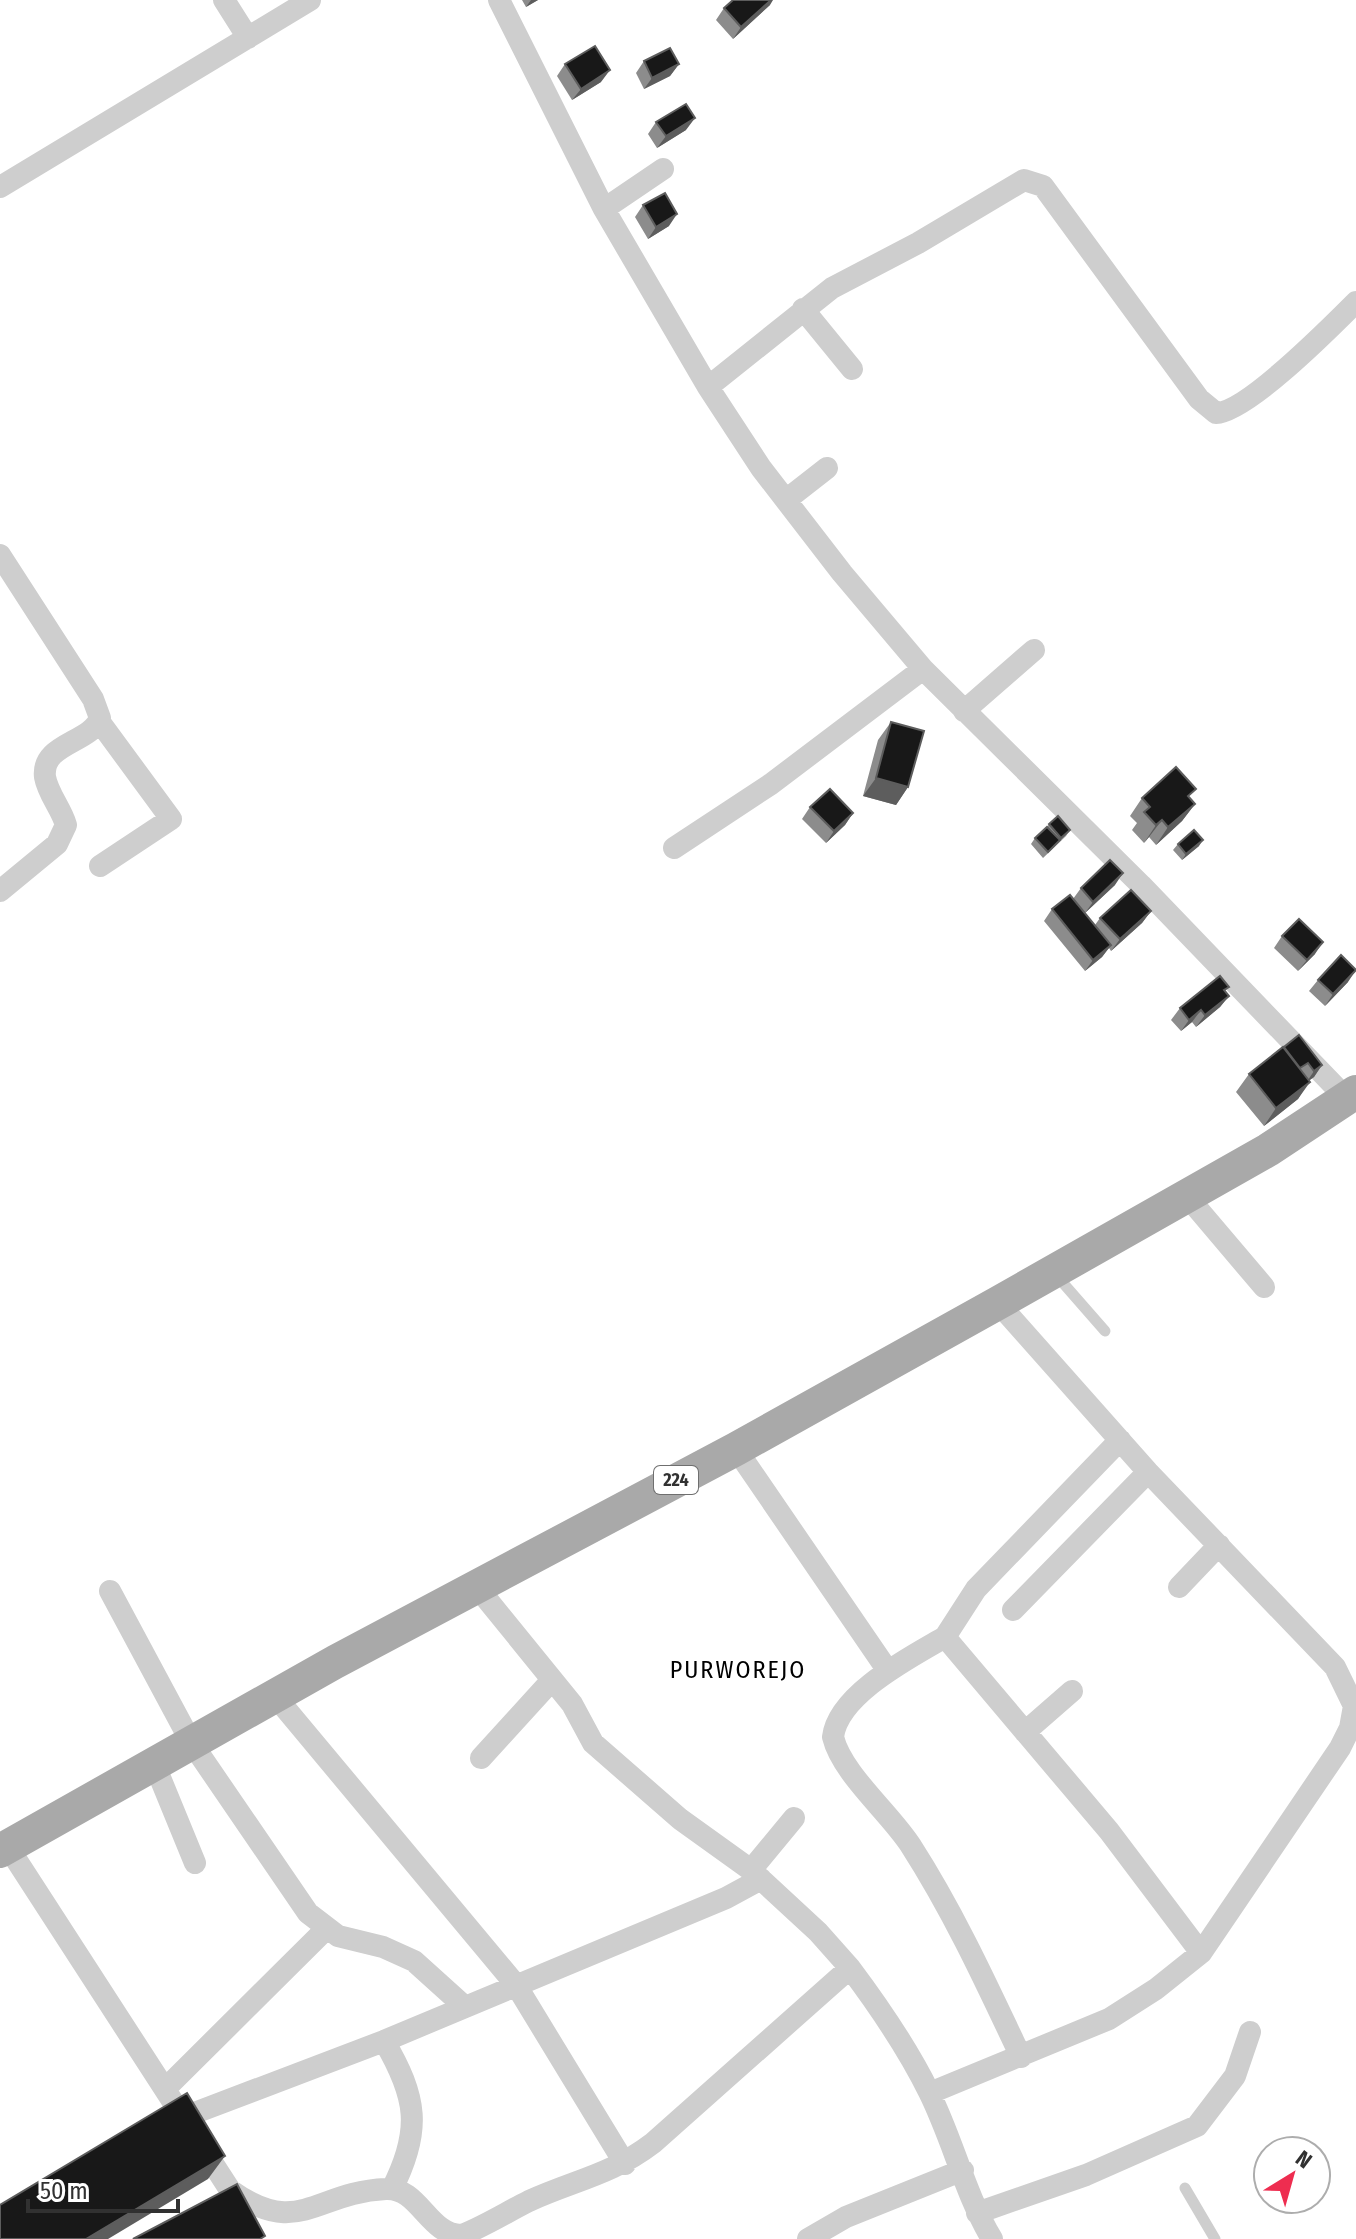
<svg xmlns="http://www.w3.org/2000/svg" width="1356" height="2239" viewBox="0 0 1356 2239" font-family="'Fira Sans Condensed',sans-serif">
  <rect width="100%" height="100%" fill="#fff"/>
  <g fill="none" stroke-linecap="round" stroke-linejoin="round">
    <path stroke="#cecece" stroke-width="11" d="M1056 1275 1105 1331
      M1185 2188 1215 2239"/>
    <path stroke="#cecece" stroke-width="22" d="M224 0 248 38
      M499 0 604 209 708 387 761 468 842 573 923 669 1141 885 1347 1099
      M0 187 310 0
      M604 209 663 169
      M803 309 852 369
      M708 387 832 288 918 243 1024 180 1043 186 1199 399 1216 413C1247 412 1332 326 1356 302
      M786 500 827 468
      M0 555 93 699 100 718C91 743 41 743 45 777 48 794 61 808 66 825L57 844 0 891
      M964 711 1034 650
      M99 721 171 819 100 866
      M674 848 771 784 923 669
      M1186 1195 1264 1287
      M736 1449 888 1671
      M477 1587 572 1704 593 1743 680 1819 751 1870 818 1932 850 1968
      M1179 1587 1219 1545
      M110 1591 191 1742 308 1913 338 1936 383 1947 414 1961 465 2007
      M1013 1610 1148 1472
      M945 1637 976 1589 1120 1440
      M275 1696 516 1985 625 2164
      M1025 1732 1072 1691
      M481 1758 552 1680
      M154 1763 195 1863
      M8 1847 230 2190C299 2239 315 2192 386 2189 419 2187 429 2236 462 2235 485 2226 507 2212 529 2201 575 2180 611 2175 653 2143L850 1968C880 2008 907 2047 929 2092 953 2140 965 2194 992 2239
      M751 1870 794 1818
      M384 2041C417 2097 422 2130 392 2189
      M1021 2057C987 1985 954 1913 911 1846 890 1813 842 1774 833 1737 838 1694 911 1657 945 1637L1109 1831 1201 1953
      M165 2089 326 1929
      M930 2093 1109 2019 1156 1989 1201 1953 1340 1748 1350 1728 1354 1706 1335 1667 1148 1472 998 1303
      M184 2117 384 2041 726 1898 761 1879
      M977 2213 1086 2175 1197 2126 1235 2076 1250 2032
      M808 2239 846 2217 963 2170"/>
    <path stroke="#a9a9a9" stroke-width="34" d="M0 1851 335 1662 736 1449 998 1303 1268 1150 1356 1092"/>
  </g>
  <path fill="#8c8c8c" d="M522 0H538L526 7Z
    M770 5 733 39 716 20 724 8Z
    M644 61 679 64 670 76 644 89 636 73Z
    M565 64 601 82 572 100 557 76Z
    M656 122 686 130 657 148 648 134Z
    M643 205 669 226 648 239 635 217Z
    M891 722 908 787 896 805 863 796 878 740Z
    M1142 798H1189L1195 804 1182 821 1156 845 1149 837 1144 843 1132 830 1137 823 1130 816Z
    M810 807 853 813 845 825 826 843 802 819Z
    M1058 816 1070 830 1066 836 1043 858 1031 844 1035 838Z
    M1178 844 1199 846 1182 860 1173 850Z
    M1115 885 1085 913 1095 925 1100 918 1151 911 1142 923 1111 951 1109 948 1102 957 1085 971 1044 921 1052 909 1073 899 1081 888Z
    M1282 936 1315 954 1298 971 1274 948Z
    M1318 980 1348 982 1325 1006 1309 991Z
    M1229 987 1225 991 1229 996 1220 1007 1196 1027 1192 1022 1181 1031 1171 1020 1180 1008Z
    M1299 1035 1322 1065 1314 1077 1309 1080 1298 1099 1264 1126 1236 1092 1249 1074Z"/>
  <path fill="#5d5d5d" d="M531 0H538L526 7Z
    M771 0H773L770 5 733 39 741 27Z
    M679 64 670 76 644 89 652 78Z
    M610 70 601 82 572 100 581 89Z
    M695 118 686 130 657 148 666 136Z
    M677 214 669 226 648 239 656 227Z
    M876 778 908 787 896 805 863 796Z
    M1195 804 1182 821 1156 845 1168 827Z
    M853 813 845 825 826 843 834 831Z
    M1162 820 1149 837 1144 843 1156 825Z
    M1203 840 1199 846 1182 860 1186 854Z
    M1123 873 1115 885 1085 913 1093 902Z
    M1151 911 1142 923 1111 951 1120 939Z
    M1323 942 1315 954 1298 971 1307 960Z
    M1111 945 1102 957 1085 971 1093 960Z
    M1356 970 1348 982 1325 1006 1333 994Z
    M1229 996 1220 1007 1196 1027 1205 1015Z
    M1201 1010 1192 1022 1181 1031 1189 1020Z
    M1322 1065 1314 1077 1306 1083 1314 1071Z
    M1310 1082 1298 1099 1264 1126 1276 1108Z
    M225 2156 208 2179 108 2239H86Z"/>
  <path fill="#181818" stroke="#5d5d5d" stroke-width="2" d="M733 0H771L741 27 724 8Z
    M595 46 610 70 581 89 565 64Z
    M670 48 679 64 652 78 644 61Z
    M686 104 695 118 666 136 656 122Z
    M665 193 677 214 656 227 643 205Z
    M891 722 924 731 908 787 876 778Z
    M1176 767 1196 789 1188 796 1195 804 1168 827 1162 820 1156 825 1144 812 1150 807 1142 798Z
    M830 789 853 813 834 831 810 807Z
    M1058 816 1070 830 1061 838 1049 824Z
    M1047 827 1060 840 1048 852 1035 838Z
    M1194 830 1203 840 1186 854 1178 844Z
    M1110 860 1123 873 1093 902 1081 888Z
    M1131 890 1151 911 1120 939 1100 918Z
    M1070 895 1111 945 1093 960 1052 909Z
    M1299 919 1323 942 1307 960 1282 936Z
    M1341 955 1356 970 1333 994 1318 980Z
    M1220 976 1229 987 1224 990 1229 996 1205 1015 1201 1010 1189 1020 1180 1008Z
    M1299 1035 1322 1065 1314 1071 1308 1063 1300 1068 1284 1047Z
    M1283 1047 1310 1082 1276 1108 1249 1074Z
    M187 2093 225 2156 86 2239H0V2205Z
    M237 2184 265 2236 260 2239H133Z"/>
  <g text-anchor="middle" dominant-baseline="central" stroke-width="8" stroke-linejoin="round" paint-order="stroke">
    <rect fill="#fff" stroke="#6f6f6f" stroke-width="2" x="654" y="1466" width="44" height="28" rx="6"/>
    <g font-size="18" font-weight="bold" fill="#313131">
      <text x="676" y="1480">224</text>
    </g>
    <g font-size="24" letter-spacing="2" fill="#000" stroke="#fff">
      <text x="738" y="1670">PURWOREJO</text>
    </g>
  </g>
  <g transform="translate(1292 2175) rotate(37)"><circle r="38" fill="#ffffff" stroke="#adadad" stroke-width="2"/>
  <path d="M0-6L14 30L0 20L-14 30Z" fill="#ee2d50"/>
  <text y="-12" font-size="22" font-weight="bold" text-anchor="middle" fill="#313131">N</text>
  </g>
  <path d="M28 2199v12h150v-12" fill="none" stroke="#313131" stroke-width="4"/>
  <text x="40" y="2199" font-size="24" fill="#313131" stroke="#ffffff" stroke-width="6" paint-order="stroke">50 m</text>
</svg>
